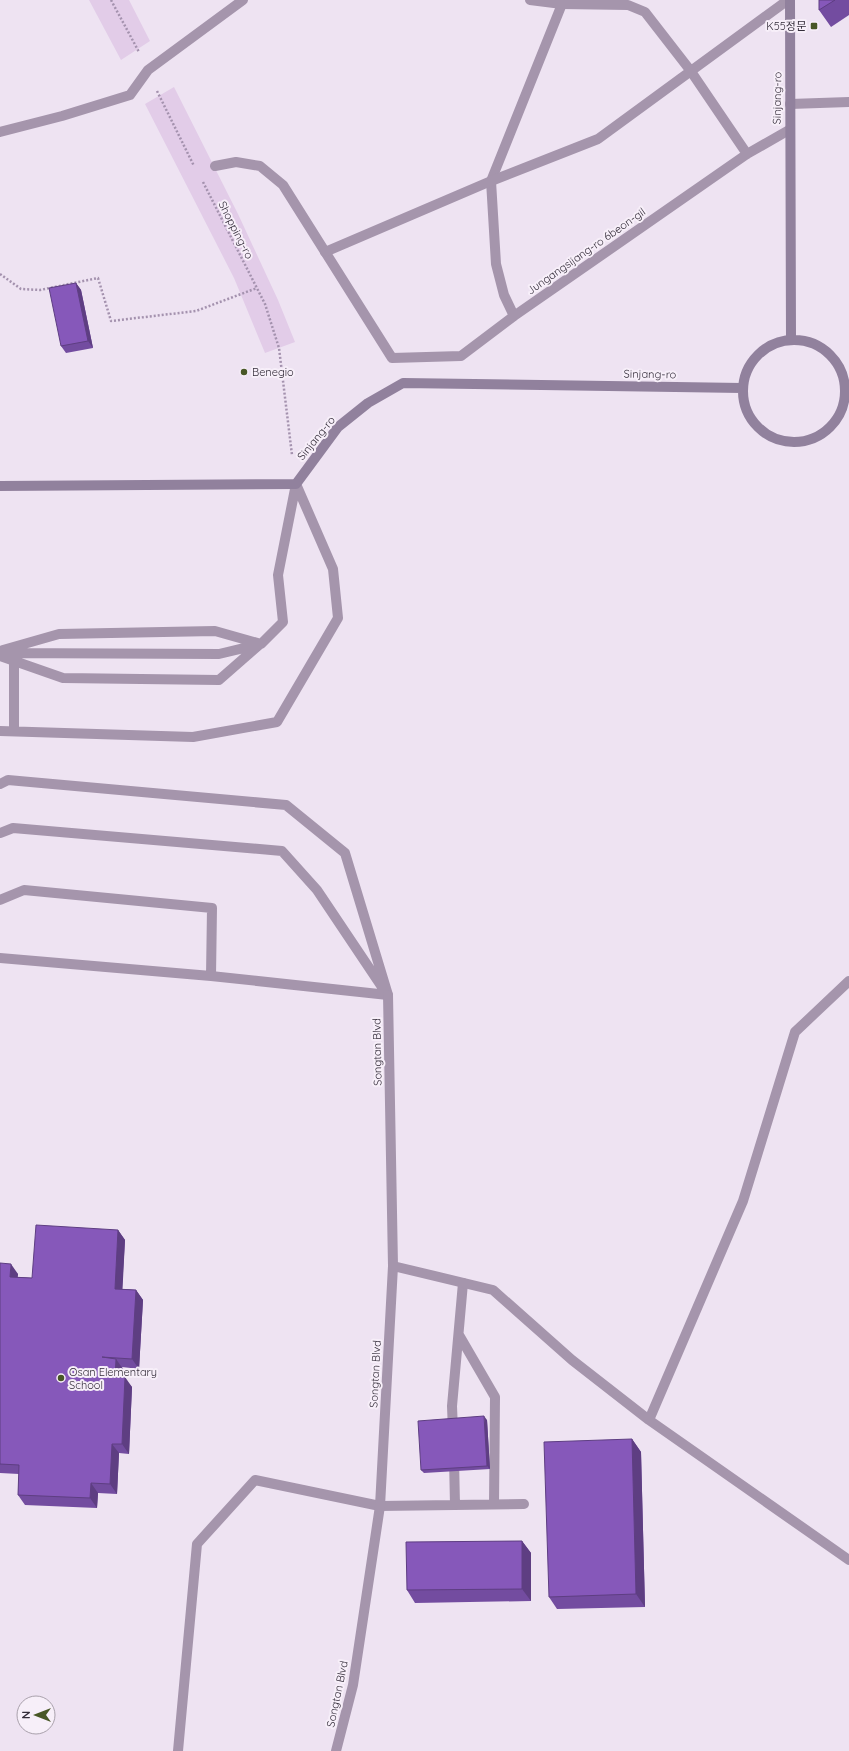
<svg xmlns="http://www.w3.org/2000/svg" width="849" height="1751" viewBox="0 0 849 1751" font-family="Quicksand,'Noto Sans KR',sans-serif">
  <rect width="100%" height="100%" fill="#eee3f2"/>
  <path fill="#e2cce8" d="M89 0H129L150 41 121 60Z
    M174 87 238 214 278 300 295 342 265 353 234 278 145 104Z"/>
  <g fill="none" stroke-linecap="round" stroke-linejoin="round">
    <path stroke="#a492ae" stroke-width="2.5" stroke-dasharray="2 2" stroke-linecap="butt" d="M111 0 139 52
      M157 91 194 166
      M203 182 265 304 279 348 292 455
      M0 274 21 289 40 290 98 278 111 321 196 311 257 288"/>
    <path stroke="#a595ac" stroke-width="10" d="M690 70 747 154
      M790 104 849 102
      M215 166 236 162 260 166 283 185 392 358 461 356 514 316 747 154 789 130
      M514 316 504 295 496 264 491 181 562 4
      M3 650 59 634 215 631 261 644
      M0 653 219 654 261 644 283 622 278 575 296 484
      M0 656 63 678 219 680 259 645
      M0 731 193 737 277 722 338 618 333 569 296 484
      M14 731V661
      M0 784 8 780 286 805 345 853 388 995
      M0 833 13 828 282 851 317 890 382 987
      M0 900 24 890 212 908 211 976
      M0 958 211 976 388 995
      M459 1335 495 1397 494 1504
      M453 1431 452 1406 463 1283
      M454 1459 455 1505
      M178 1751 197 1544 255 1480 380 1506 524 1504"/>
    <path stroke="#a595ac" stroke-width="10" d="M530 0 562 4 628 5 645 12 690 70
      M0 132 62 116 130 95 148 70 243 0
      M325 252 491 181 598 139 788 0
      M393 1266 493 1290 572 1360 649 1420 849 1560
      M649 1420 743 1201 795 1032 849 981
      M336 1751 353 1685 380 1506 393 1266 388 995"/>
    <path stroke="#91819d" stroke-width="10" d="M790 0 791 340
      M743 391a51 51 0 1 1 102 0a51 51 0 1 1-102 0Z
      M0 486 296 484 338 427 368 403 403 383 742 388"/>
  </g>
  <path fill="#734ca0" d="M819 0H849V15L831 27 819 10Z
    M76 283 81 290 93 348 66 353 61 346Z
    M118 1230 125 1240 122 1289 136 1290 143 1300 139 1369 122 1367 123 1369 122 1377 132 1387 129 1454 119 1453 117 1494 98 1493 97 1508 25 1505 18 1495 19 1474 0 1473V1263L18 1274 17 1277 32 1278Z
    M487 1420 490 1469 424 1473 421 1470Z
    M632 1439 641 1452 645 1607 557 1609 549 1597Z
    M522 1541 531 1553V1601L415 1603 407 1590Z"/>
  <path fill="#5e3e82" d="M76 283 81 290 93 348 88 341Z
    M118 1230 125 1240 122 1299 115 1289Z
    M11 1264 18 1274 17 1287 10 1277Z
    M136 1290 143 1300 139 1369 132 1359Z
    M116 1359 123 1369 122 1387 115 1377Z
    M125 1377 132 1387 129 1454 122 1444Z
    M484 1416 487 1420 490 1469 487 1466Z
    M632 1439 641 1452 645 1607 636 1594Z
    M112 1444 119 1453 117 1494 110 1484Z
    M91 1483 98 1493 97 1508 90 1498Z
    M522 1541 531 1553V1601L522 1589Z"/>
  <path fill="#8658ba" stroke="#5e3e82" d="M819 0H835L819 10Z
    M76 283 88 341 61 346 49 288Z
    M36 1225 118 1230 115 1289 136 1290 132 1359 102 1357 116 1359 115 1377H125L122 1444H112L110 1484 91 1483 90 1498 18 1495 19 1465 0 1464V1263L11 1264 10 1277 32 1278Z
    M484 1416 487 1466 421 1470 418 1421Z
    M632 1439 636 1594 549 1597 544 1442Z
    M522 1541V1589L407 1590 406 1542Z"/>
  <g fill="#485726" stroke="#f7eff9" stroke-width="1.5">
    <rect x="810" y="22" width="8" height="8" rx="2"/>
    <circle cx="244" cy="372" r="4"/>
    <circle cx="61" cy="1378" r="4"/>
  </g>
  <g text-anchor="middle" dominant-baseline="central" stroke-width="4" stroke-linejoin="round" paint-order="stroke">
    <g font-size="11" fill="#332c39" stroke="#f7eff9" text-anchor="start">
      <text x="806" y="26" text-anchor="end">K55정문</text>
      <text x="252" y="372">Benegio</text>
      <text x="69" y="1372">Osan Elementary<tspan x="69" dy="13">School</tspan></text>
    </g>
    <g font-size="11" fill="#332c39" stroke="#f7eff9">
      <text transform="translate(777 98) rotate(-89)">Sinjang-ro</text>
      <text transform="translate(236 230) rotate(63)">Shopping-ro</text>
      <text transform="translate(586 251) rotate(-35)">Jungangsijang-ro 6beon-gil</text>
      <text transform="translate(650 374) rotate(1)">Sinjang-ro</text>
      <text transform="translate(316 438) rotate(-51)">Sinjang-ro</text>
      <text transform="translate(377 1052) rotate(-91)">Songtan Blvd</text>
      <text transform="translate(375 1374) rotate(-87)">Songtan Blvd</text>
      <text transform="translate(337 1694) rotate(-78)">Songtan Blvd</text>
    </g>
  </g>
  <g transform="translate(36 1715) rotate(270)"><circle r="19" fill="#f7eff9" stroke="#a9a1ac"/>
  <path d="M0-3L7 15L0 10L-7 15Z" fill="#485726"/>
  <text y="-6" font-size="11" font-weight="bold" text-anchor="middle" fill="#332c39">N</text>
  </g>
</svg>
